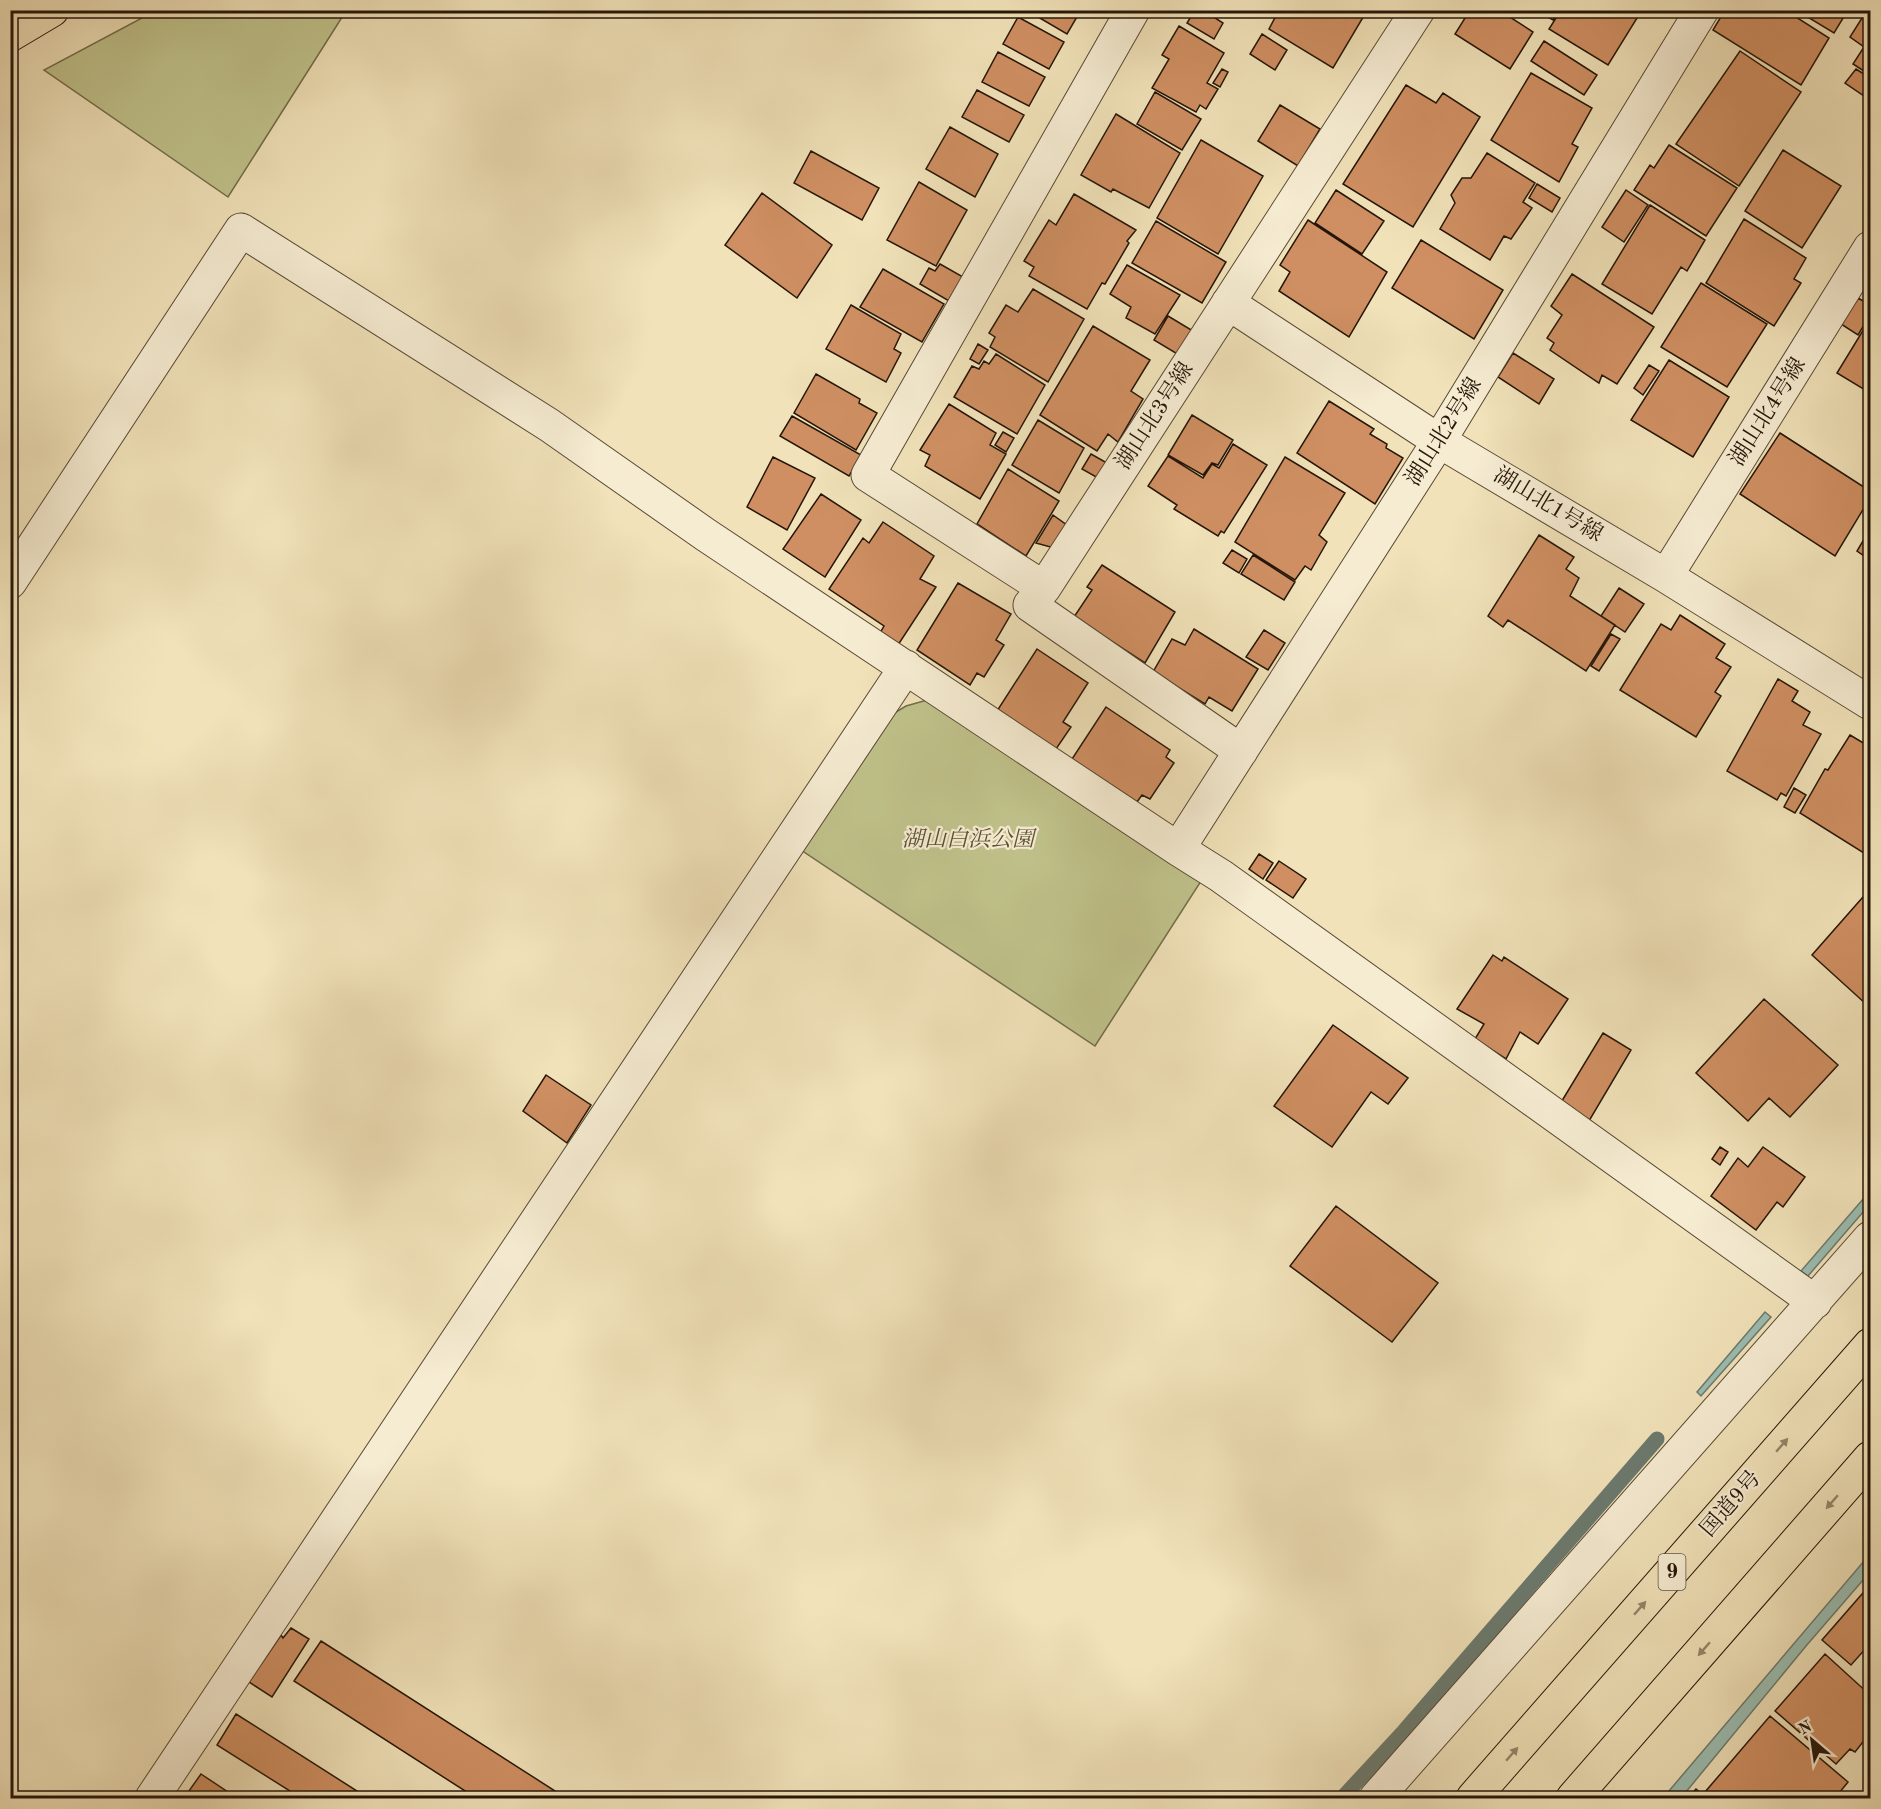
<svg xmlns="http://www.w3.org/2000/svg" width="1881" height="1809" viewBox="0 0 1881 1809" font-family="'Old Standard TT','Noto Serif JP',serif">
  <rect width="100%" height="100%" fill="#f1e2b9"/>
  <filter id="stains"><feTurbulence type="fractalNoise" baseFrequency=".00333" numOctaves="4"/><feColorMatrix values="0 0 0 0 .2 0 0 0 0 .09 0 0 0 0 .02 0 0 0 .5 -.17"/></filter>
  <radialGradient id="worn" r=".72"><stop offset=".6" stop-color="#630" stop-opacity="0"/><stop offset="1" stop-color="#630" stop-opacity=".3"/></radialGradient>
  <path fill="#c0c28b" stroke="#726c4a" stroke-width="1.5" d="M155 11H346L228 197 44 70Z
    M927 700 1203 878 1095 1046 801 850 886 718 906 706Z"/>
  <path fill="#9bbdb1" stroke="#6c7a6e" stroke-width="1.5" d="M1870 1191V1204L1808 1276 1801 1271Z
    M1765 1312 1771 1317 1701 1396 1697 1392Z
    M1870 1554V1572L1806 1646 1681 1798H1663Z"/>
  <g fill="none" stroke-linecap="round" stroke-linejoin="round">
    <path stroke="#6c7a6e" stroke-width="15" d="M1342 1798 1404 1731 1657 1439"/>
  </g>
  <path fill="#cf8f62" stroke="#251609" stroke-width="1.5" d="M1026 10H1081L1067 34Z
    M1195 10H1203L1223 23 1214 39 1187 23Z
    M1279 10H1358L1365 14 1333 68 1269 29Z
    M1470 10H1499L1533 32 1510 69 1455 34Z
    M1546 10H1558L1553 20 1544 15Z
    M1561 10H1642L1608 65 1549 29Z
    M1725 10H1785L1829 38 1801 85 1713 30Z
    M1796 10H1848L1834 33Z
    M1867 10H1870V75L1853 64 1864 47 1850 37Z
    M1018 17 1064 42 1049 69 1003 44Z
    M1179 26 1224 53 1207 83 1218 89 1206 109 1200 105 1196 112 1152 88 1169 59 1162 55Z
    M1262 34 1287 50 1275 70 1250 54Z
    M1544 41 1597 75 1584 95 1531 61Z
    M1740 51 1801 92 1739 186 1676 144Z
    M998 52 1045 77 1029 106 982 82Z
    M1222 69 1228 72 1220 87 1213 83Z
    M1856 69 1870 78V100L1845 83Z
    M1531 73 1592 108 1572 144 1578 147 1559 182 1491 140Z
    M1406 85 1436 103 1443 93 1480 117 1413 227 1343 184Z
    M977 90 1024 115 1009 142 962 117Z
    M1155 92 1201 119 1182 150 1137 124Z
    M1280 105 1320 129 1298 166 1258 141Z
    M1116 114 1180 153 1149 208 1113 189 1111 192 1081 175Z
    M950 127 998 154 975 197 926 169Z
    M1201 140 1263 176 1218 254 1157 218Z
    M1669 145 1737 188 1706 236 1634 190 1650 165 1654 168Z
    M1783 150 1841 186 1802 248 1745 211Z
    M811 151 879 188 862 220 794 183Z
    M1487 153 1535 183 1523 202 1532 208 1511 239 1504 236 1490 260 1440 229 1455 203 1451 195 1462 178H1471Z
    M919 182 967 210 936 266 887 240Z
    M1537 184 1560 198 1552 212 1529 198Z
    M1336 190 1384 221 1362 254 1315 223Z
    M1626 190 1648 205 1624 242 1602 227Z
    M762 193 832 245 797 298 725 245Z
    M1074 194 1136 230 1127 241 1129 243 1105 284 1102 283 1087 309 1029 276 1034 267 1024 261 1049 220 1056 225Z
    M1650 205 1705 240 1687 271 1681 267 1652 314 1602 284Z
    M1744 219 1806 258 1794 279 1801 283 1774 326 1706 283Z
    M1308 220 1387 272 1349 337 1279 291 1290 272 1280 265Z
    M1156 221 1226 262 1202 303 1132 263Z
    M1421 240 1503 290 1474 339 1392 288Z
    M940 264 963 277 949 301 920 284 929 268 935 271Z
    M1127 265 1180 295 1155 334 1126 318 1131 307 1110 294Z
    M883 269 944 304 922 342 860 307Z
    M1572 274 1654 327 1617 384 1602 375 1599 383 1550 350 1554 343 1547 338 1562 315 1551 306Z
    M1701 283 1767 324 1727 387 1661 347Z
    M1033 289 1084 319 1048 382 990 347 995 337 989 333 1006 305 1018 312Z
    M1858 298 1870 305V315L1858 335 1841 324Z
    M851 305 901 334 894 349 901 353 886 382 826 349Z
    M1168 316 1193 331 1179 355 1154 340Z
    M1870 319V393L1837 373Z
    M1093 326 1150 360 1131 391 1143 399 1118 442 1108 434 1097 451 1040 415Z
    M978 344 988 350 979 364 970 359Z
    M1513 353 1554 379 1539 404 1498 377Z
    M996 354 1045 385 1017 434 954 397 972 366 979 369 984 361 989 364Z
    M1669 360 1729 397 1693 457 1631 420Z
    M1649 365 1659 371 1643 395 1634 388Z
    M816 374 860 399 859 403 877 413 856 450 794 413Z
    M1329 401 1374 429 1370 434 1387 444 1386 448 1403 458 1375 504 1297 453Z
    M949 404 996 433 990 445 1006 454 980 499 925 466 930 455 920 450Z
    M1192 415 1233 440 1218 465 1212 463 1203 475 1168 455Z
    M792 416 861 455 849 476 780 436Z
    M1038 420 1084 448 1059 493 1012 465Z
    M1003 432 1014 438 1006 452 995 445Z
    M1780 433 1870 491V498L1835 556 1740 494Z
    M1233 444 1267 465 1224 533 1221 531 1218 536 1174 509 1177 505 1148 486 1168 456 1203 478 1212 464 1219 468Z
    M1091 454 1107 463 1098 478 1082 469Z
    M773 457 815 478 787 530 747 507Z
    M1285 457 1345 493 1319 535 1327 542 1311 570 1305 566 1295 580 1235 542Z
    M1008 469 1059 501 1026 556 977 524Z
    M821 494 861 520 825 577 783 549Z
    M1053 515 1071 528 1054 548 1036 543Z
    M883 522 934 556 920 579 936 587 898 645 880 633 884 626 829 589 863 538 869 543Z
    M1870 529V560L1857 551Z
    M1539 535 1574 557 1566 569 1579 578 1570 596 1615 625 1586 671 1508 620 1503 627 1488 616Z
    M1232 550 1247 559 1239 573 1223 563Z
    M1253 555 1295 582 1284 600 1241 574Z
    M1102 565 1175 612 1145 663 1074 617 1092 590 1087 587Z
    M958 583 1011 614 996 640 1004 645 984 677 977 673 970 685 917 650Z
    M1619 588 1644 604 1625 632 1601 616Z
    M1680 615 1725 644 1716 658 1731 667 1715 692 1721 696 1696 737 1620 690 1661 624 1671 630Z
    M1194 629 1258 669 1232 711 1209 697 1205 704 1153 672 1172 639 1185 645Z
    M1264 630 1285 643 1268 670 1246 657Z
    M1611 634 1620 639 1599 671 1591 666Z
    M1037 649 1088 683 1063 722 1071 727 1056 749 997 711Z
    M1778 679 1798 691 1792 701 1810 712 1803 725 1821 734 1786 796 1781 793 1777 800 1727 771Z
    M1106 707 1170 750 1166 757 1174 763 1150 799 1142 795 1137 802 1072 759Z
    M1850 735 1870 747V850L1867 855 1800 813 1825 769 1828 770Z
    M1794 788 1806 795 1795 813 1784 807Z
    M1259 854 1273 863 1263 879 1249 869Z
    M1279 861 1306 879 1293 898 1266 880Z
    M1870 889V1001L1867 1005 1812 955Z
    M1493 955 1502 961 1504 957 1568 999 1538 1044 1520 1032 1506 1059 1475 1039 1484 1024 1457 1009Z
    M1764 999 1838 1065 1790 1117 1769 1098 1748 1121 1696 1073Z
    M1333 1025 1408 1078 1388 1104 1371 1092 1332 1147 1274 1106Z
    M1603 1033 1631 1050 1589 1121 1560 1104Z
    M546 1075 591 1105 567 1143 523 1111Z
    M1720 1147 1728 1152 1720 1165 1712 1159Z
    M1763 1147 1805 1177 1783 1207 1777 1202 1756 1230 1711 1196 1738 1158 1748 1167Z
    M1336 1206 1438 1283 1392 1342 1290 1266Z
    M1869 1586 1870 1650 1867 1647 1851 1665 1822 1640Z
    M291 1628 309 1639 272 1697 249 1682 281 1635 283 1638Z
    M321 1641 566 1798H476L294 1681Z
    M1825 1654 1870 1695V1733L1855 1752 1850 1749 1836 1764 1775 1711Z
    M236 1714 368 1798H301L217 1745Z
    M1770 1716 1848 1782 1835 1798H1713L1705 1792Z
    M201 1774 237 1798H184Z
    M1696 1789 1707 1798H1688Z"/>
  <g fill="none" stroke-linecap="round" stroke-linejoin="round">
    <defs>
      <path id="minor" d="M1228 303 1439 441 1666 576 1870 703
        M1666 576 1870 248
        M10 582 241 230 549 425 706 535 1178 849 1221 876 1815 1302
        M1044 588 868 475 1133 10
        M1241 751 1030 605 1044 588 1418 10
        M1178 849 1439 441 1702 10
        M152 1798 906 667
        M1376 1798 1870 1238"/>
      <path id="major" d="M10 35 52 10"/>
      <path id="highway" d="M1473 1798 1870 1345
        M1573 1798 1870 1458"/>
    </defs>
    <use href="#minor" stroke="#584935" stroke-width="35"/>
    <use href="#major" stroke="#251609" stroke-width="35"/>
    <use href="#highway" stroke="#251609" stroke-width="35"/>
    <use href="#minor" stroke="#f6ecd2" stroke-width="33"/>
    <use href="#major" stroke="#f1e2b9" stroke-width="33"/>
    <use href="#highway" stroke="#f1e2b9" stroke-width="33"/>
  </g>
  <defs><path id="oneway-solid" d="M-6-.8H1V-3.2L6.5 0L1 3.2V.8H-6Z" transform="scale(1.5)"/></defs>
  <g fill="#95866a">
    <use href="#oneway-solid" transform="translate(1782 1445) rotate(-49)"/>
    <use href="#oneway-solid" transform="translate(1832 1502) rotate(131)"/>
    <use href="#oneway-solid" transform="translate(1640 1608) rotate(-49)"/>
    <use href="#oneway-solid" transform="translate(1704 1649) rotate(131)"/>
    <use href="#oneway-solid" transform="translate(1512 1754) rotate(-49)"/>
  </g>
  <g text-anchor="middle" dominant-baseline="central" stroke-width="4.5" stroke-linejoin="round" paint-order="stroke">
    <rect fill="#f6ecd2" stroke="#645645" stroke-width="1.5" x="1658.5" y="1554" width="27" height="36" rx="4.5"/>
    <g font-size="21" font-weight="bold" fill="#251609">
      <text x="1672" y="1572">9</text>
    </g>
    <g font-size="22" fill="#251609" stroke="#f6ecd2">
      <text transform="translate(1768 412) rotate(-58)">湖山北4号線</text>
      <text transform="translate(1155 416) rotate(-57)">湖山北3号線</text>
      <text transform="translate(1444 432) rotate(-58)">湖山北2号線</text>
      <text transform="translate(1548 505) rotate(31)">湖山北1号線</text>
      <text transform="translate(1731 1504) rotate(-49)">国道9号</text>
    </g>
    <g font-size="22" font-style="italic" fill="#5b5236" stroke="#f6ecd2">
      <text x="968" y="840">湖山白浜公園</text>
    </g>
  </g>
  <rect width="1881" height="1809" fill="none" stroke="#f1e2b9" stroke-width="36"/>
  <rect x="12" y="12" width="1857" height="1785" fill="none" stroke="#251609" stroke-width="3"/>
  <rect x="18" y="18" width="1845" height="1773" fill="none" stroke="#251609" stroke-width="1.5"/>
  <g transform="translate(1812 1740) rotate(331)" stroke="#f6ecd2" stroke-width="4.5" paint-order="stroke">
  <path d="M0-4.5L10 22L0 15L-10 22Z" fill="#251609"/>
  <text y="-9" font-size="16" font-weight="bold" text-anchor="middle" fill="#251609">N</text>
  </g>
  <rect width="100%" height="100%" filter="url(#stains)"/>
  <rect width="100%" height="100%" fill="url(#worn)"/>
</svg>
